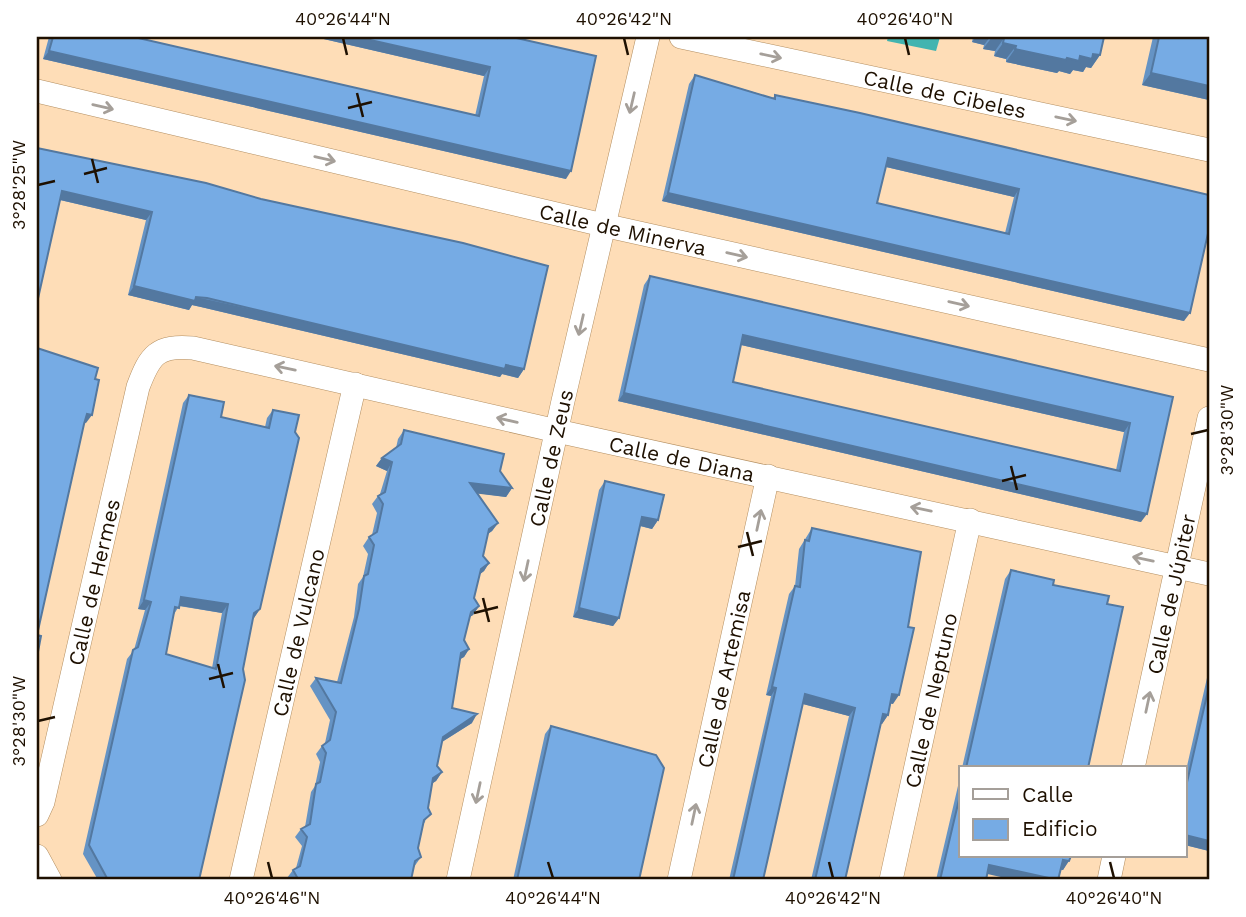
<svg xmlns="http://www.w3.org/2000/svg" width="1246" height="917" viewBox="0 0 1246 917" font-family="'Work Sans',sans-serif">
  <rect width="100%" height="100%" fill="#feddb7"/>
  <path fill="#42b4b0" d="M888 37H940L936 51 887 41Z"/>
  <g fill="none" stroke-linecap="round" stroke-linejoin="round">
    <defs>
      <g id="street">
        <path id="s1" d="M681 37 1209 150"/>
        <path id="s2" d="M37 91 603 225 1209 360"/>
        <path id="s3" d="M1133 768 1209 418"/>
        <path id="s4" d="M37 815 43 802 138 387C150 355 157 345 193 348L557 431 1209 574"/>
        <path d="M37 856 50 880"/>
        <path id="s5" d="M241 880 355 384"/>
        <path id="s6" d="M458 880 563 401 648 37"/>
        <path id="s7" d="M679 880 768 476"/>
        <path id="s8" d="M891 880 970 520"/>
        <path d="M1109 880 1114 856"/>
      </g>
    </defs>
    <use href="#street" stroke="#b38e60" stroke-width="24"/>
    <use href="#street" stroke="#fff" stroke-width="23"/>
  </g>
  <path fill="#6593c4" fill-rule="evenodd" d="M49 37H134L475 116 484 76 315 37H512L566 179 43 59Z
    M973 37H1104L1100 55 1091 68 1086 67 1083 72 1073 70 1070 74 1059 71 1057 73 1006 62V59L994 56 995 51 983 49 984 45 972 42Z
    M1153 37H1209V100L1142 85Z
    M695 75 773 98 775 95 1209 195 1184 321 662 201 689 84ZM886 167 1014 197 1005 233 877 203Z
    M37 148 524 369 518 378 502 374 500 377 201 307 192 305 189 310 128 295 146 220 60 200Z
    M650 276 1173 397 1141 522 618 401 644 285ZM741 345 1124 432 1116 470 733 382Z
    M189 395 221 417 265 427 267 418 273 410 295 432 260 609 253 619 199 880H98L83 854 127 659 134 650 145 610 138 609 183 403ZM179 606 222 613 212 668 166 654 173 616Z
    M404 430 500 471 512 488 506 497 477 493 498 523 492 531 488 534 483 556 489 563 484 571 480 574 474 598 479 606 473 615 469 617 464 640 469 649 464 657 460 659 452 708 472 723 442 742 437 766 442 772 436 781 432 783 425 822 423 824 418 848 421 857 414 867 411 880H288L287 878 293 870 296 868 302 846 295 837 301 829 305 827 311 792 315 786 320 762 316 754 322 746 325 743 330 720 310 686 316 678 337 682 354 617 358 584 363 577 368 554 363 546 369 537 372 535 377 513 372 504 378 496 380 494 387 471 376 466 382 458 396 448 398 439Z
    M605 481 658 520 652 529 640 526 619 618 613 626 573 617 599 490Z
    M812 528 893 704 891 703 888 715 882 724 881 723 845 880H811L849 716 803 704 763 880H729L771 696 766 695 789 594 795 586 799 549Z
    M1011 570 1107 604 1088 768H962L1005 579Z
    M1209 669V851L1185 845V775Z
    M551 726 639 880H513L545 734Z
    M961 773V856H1071L1063 870 987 874 986 880H936Z"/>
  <path fill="#5378a0" d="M315 37H357L490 67 484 76Z
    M976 37H990L984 45 972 42Z
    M992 37 1004 38 995 51 983 49Z
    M1003 43 1016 46 1006 59 994 56Z
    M1015 49 1067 58 1093 54 1100 55 1091 68 1086 67 1083 72 1073 70 1070 74 1059 71 1057 73 1006 62Z
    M49 51 571 171 566 179 43 59Z
    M1151 73 1209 86V100L1142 85Z
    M888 158 1019 189 1014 197 882 166Z
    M62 191 152 212 146 220 56 199Z
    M668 193 1190 313 1184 321 662 201Z
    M134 286 196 297 524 369 518 378 502 374 500 377 201 307 192 305 189 310 128 295Z
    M743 335 1130 423 1124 432 737 344Z
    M624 393 1147 514 1141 522 618 401Z
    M87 414 92 415 86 423 81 422Z
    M382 458 392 462 387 471 376 466Z
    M470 483 512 488 506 497 464 492Z
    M642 517 658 520 652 529 637 525Z
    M498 523 492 531 483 537 489 529Z
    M489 563 484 571 475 578 481 569Z
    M181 597 228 604 222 613 175 605Z
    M144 600 151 602 145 610 138 609Z
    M479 606 473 615 465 620 471 612Z
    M579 608 619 618 613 626 573 617Z
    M260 609 254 618 248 621 254 613Z
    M469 649 464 657 455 662 461 653Z
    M772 687 776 688 771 696 766 695Z
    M805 694 855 708 849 716 799 703Z
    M892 694 899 695 893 704 887 703Z
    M477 714 472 723 437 745 443 737Z
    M883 714 888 715 882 724 877 723Z
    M442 772 436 781 427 787 433 778Z
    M1185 835 1209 841V851L1185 845Z
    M1063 860 1069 861 1063 870 1057 868Z
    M989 865 1057 880H1014L983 873Z"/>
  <path fill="#76abe4" stroke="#5378a0" stroke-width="2" fill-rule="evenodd" d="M53 37H134L479 116 490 67 357 37H493L497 38V37H512L596 56 571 171 49 51Z
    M997 37H1104L1100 55 1093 54 1092 59 1080 56 1079 61 1067 58 1066 60 1015 49 1016 46 1003 43 1004 38Z
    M1159 37H1209V86L1151 73Z
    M695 75 775 99V95L860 113 1209 195V229L1190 313 668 193ZM888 158 1019 189 1009 234 877 203Z
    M37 148 206 183 261 199 463 243 548 266 524 369 506 365 505 369 207 298 196 297 195 301 134 286 152 212 62 191 37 303Z
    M650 276 1173 397 1147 514 624 393ZM743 335 1130 423 1120 471 733 382Z
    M37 348 98 368 95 379 99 380 92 415 87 414 84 424 37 635 41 636 37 657Z
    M189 395 224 402 221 417 269 428 273 410 299 415 295 432 299 438 260 609 254 613 243 669 245 680 199 880H108L89 845 133 650 138 647 151 602 144 600ZM181 597 228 604 216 669 166 654 175 607 179 608Z
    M404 430 504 454 500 471 512 488 470 483 498 523 489 529 483 556 489 563 481 569 474 598 479 606 471 612 464 640 469 649 461 653 452 708 477 714 443 737 437 766 442 772 433 778 428 808 431 814 424 820 418 848 421 857 415 861 411 880H296L297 877 293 870 300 866 307 837 301 829 310 824 316 784 320 782 326 753 322 746 330 740 336 712 316 678 341 683 359 609 364 576 368 574 374 545 369 537 377 532 383 504 378 496 385 492 392 462 382 458 401 444Z
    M605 481 664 495 658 520 642 517 619 618 579 608Z
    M812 528 921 552 908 627 914 628 899 695 892 694 888 715 883 714 845 880H815L855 708 805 694 763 880H733L776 688 772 687 795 586 800 587 805 540 809 541Z
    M1011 570 1054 580 1053 585 1109 596 1107 604 1123 607 1088 768H966Z
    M1209 686V841L1185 835V791Z
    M551 726 656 755 664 768 639 880H517Z
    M961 791V856H1071L1069 861 1063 860 1058 880 989 865 986 880H940Z"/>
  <defs><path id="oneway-shaft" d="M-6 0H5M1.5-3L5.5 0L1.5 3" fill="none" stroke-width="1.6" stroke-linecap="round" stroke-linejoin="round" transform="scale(1.75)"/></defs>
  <g stroke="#a59f99">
    <use href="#oneway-shaft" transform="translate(771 56) rotate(12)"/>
    <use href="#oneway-shaft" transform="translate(632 103) rotate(103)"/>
    <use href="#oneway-shaft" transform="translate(103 107) rotate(13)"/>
    <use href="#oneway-shaft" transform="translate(1066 119) rotate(12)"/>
    <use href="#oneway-shaft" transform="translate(325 159) rotate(13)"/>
    <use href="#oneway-shaft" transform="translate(737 255) rotate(13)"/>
    <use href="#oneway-shaft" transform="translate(959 304) rotate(13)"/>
    <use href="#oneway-shaft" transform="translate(581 325) rotate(103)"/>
    <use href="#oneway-shaft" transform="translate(285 368) rotate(-168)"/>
    <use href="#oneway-shaft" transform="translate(507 420) rotate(-167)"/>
    <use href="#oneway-shaft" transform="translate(921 509) rotate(-168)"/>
    <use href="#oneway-shaft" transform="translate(759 520) rotate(-78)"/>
    <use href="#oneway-shaft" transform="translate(1143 559) rotate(-168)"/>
    <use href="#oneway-shaft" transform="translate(526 571) rotate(102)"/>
    <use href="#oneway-shaft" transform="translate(1148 702) rotate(-78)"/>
    <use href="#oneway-shaft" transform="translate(478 793) rotate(102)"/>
    <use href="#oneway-shaft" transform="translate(694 814) rotate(-78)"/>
  </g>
  <path fill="none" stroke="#1e1001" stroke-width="2.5" d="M343 38 347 55M624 38 628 55M905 38 909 55M357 93 363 117M348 108 372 102M92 159 98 183M84 174 107 168M38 185 55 181M1191 434 1208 430M1011 466 1017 490M1002 481 1026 475M747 532 753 556M738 547 762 541M483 598 489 622M474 613 498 607M218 664 224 688M209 679 233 673M38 721 55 717M268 862 272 878M548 862 553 878M829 862 833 878M1110 862 1114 878"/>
  <g text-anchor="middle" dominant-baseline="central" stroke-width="6" stroke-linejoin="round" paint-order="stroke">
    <g font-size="21" fill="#1e1001" stroke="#fff">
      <text stroke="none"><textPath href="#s1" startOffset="270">Calle de Cibeles</textPath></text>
      <text stroke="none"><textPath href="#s2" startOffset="602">Calle de Minerva</textPath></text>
      <text stroke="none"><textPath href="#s6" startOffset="432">Calle de Zeus</textPath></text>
      <text stroke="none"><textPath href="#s4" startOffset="1017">Calle de Diana</textPath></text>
      <text stroke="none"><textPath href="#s4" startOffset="240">Calle de Hermes</textPath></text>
      <text stroke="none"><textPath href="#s3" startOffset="178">Calle de Júpiter</textPath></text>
      <text stroke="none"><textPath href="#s5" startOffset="254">Calle de Vulcano</textPath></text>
      <text stroke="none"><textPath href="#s7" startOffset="206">Calle de Artemisa</textPath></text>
      <text stroke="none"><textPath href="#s8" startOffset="184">Calle de Neptuno</textPath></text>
    </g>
  </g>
  <rect width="1246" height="917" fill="none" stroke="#ffffff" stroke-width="77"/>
  <rect x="959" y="766" width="228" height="91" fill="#ffffff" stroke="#a59f99" stroke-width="2"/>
  <rect x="973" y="789" width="35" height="10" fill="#ffffff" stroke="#a59f99" stroke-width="2"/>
  <text x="1022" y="802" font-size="21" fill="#1e1001">Calle</text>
  <rect x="973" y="819" width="35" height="21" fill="#76abe4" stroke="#a59f99" stroke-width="2"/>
  <text x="1022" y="836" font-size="21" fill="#1e1001">Edificio</text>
  <rect x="38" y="38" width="1170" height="840" fill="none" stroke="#1e1001" stroke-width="2.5"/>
  <g font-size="18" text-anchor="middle" fill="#1e1001">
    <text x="343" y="25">40°26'44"N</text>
    <text x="624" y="25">40°26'42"N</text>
    <text x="905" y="25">40°26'40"N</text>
    <text transform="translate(19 185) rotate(-90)" y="6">3°28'25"W</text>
    <text transform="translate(1227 430) rotate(-90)" y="6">3°28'30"W</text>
    <text transform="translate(19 721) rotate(-90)" y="6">3°28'30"W</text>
    <text x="272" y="904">40°26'46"N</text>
    <text x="553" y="904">40°26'44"N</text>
    <text x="833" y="904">40°26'42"N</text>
    <text x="1114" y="904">40°26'40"N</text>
  </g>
</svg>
